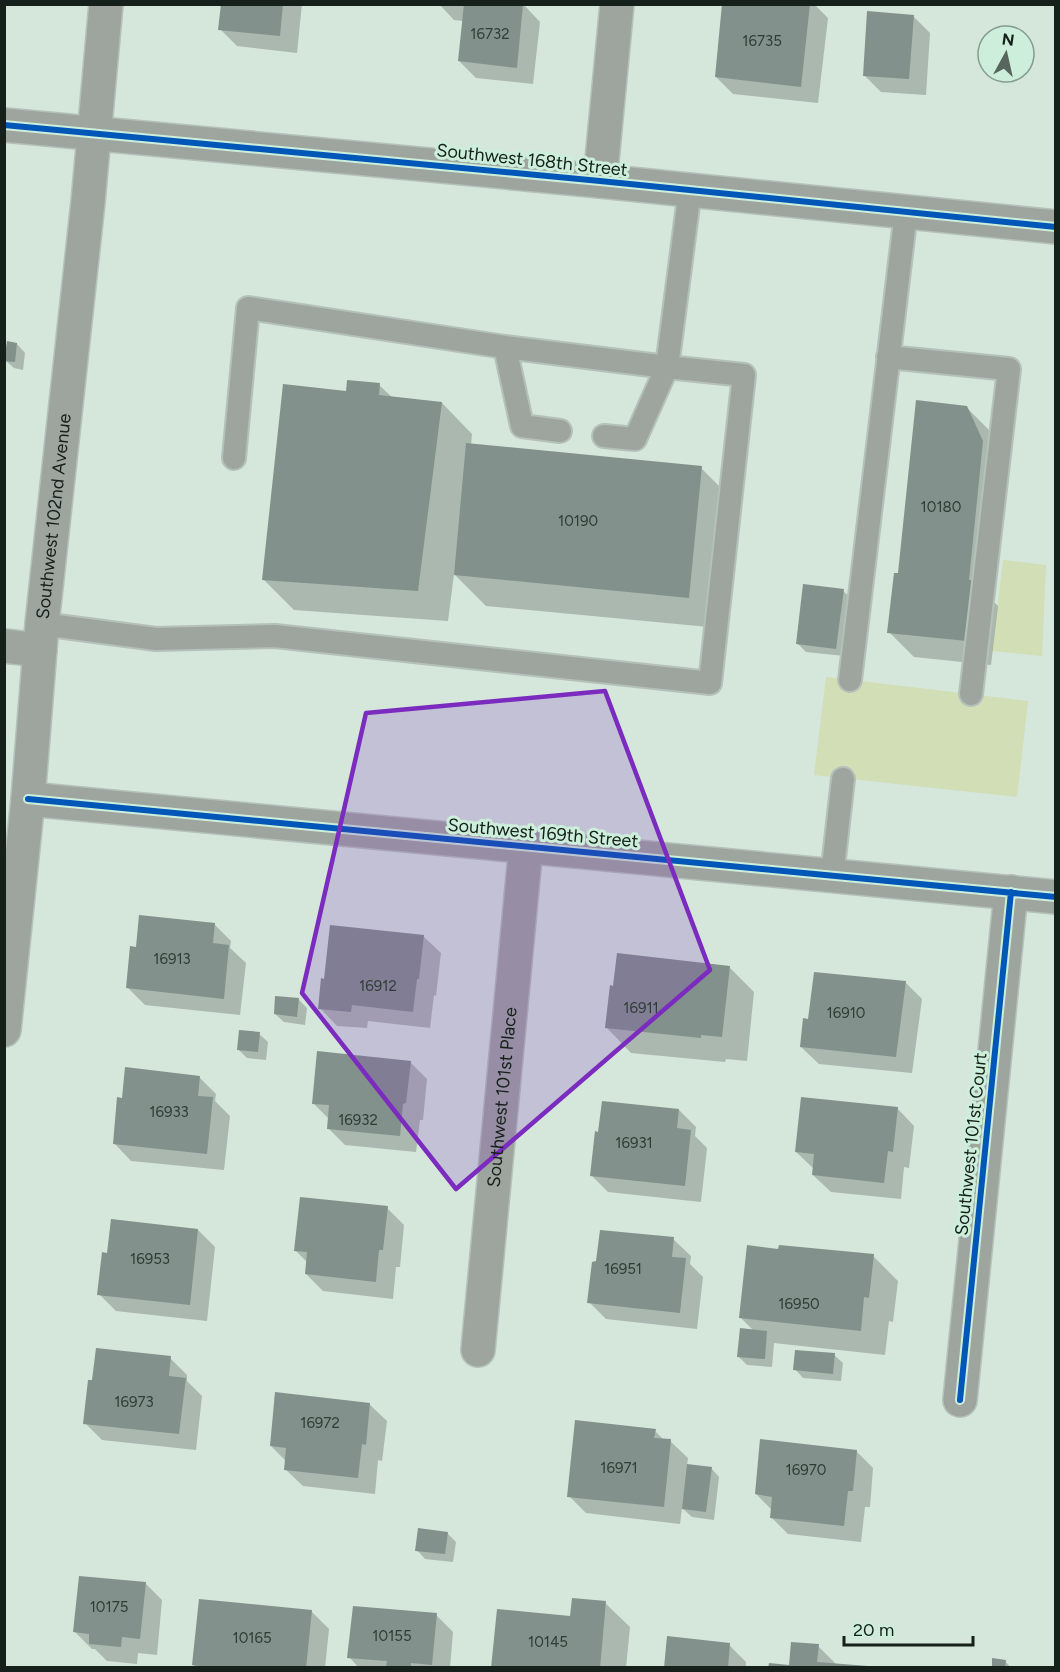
<svg xmlns="http://www.w3.org/2000/svg" width="1060" height="1672" viewBox="0 0 1060 1672" font-family="Figtree,sans-serif">
  <rect width="100%" height="100%" fill="#d5e6db"/>
  <path fill="#d1deb6" d="M1003 560 1046 565 1042 656 992 651Z
    M826 677 1028 701 1017 797 814 775Z"/>
  <path fill="#0003" d="M223 4H302L297 53 237 46 220 29Z
    M439 4H523L540 22 533 84 476 78 459 61 463 21 454 20Z
    M724 4H814L828 18 818 103 733 94 716 77Z
    M913 16 930 33 926 95 881 92 864 75Z
    M17 344 25 353 23 370 14 368 5 360Z
    M379 385 393 398 442 403 472 434 471 445 701 468 732 499 719 628 486 606 454 574 448 621 294 610 263 579 347 392Z
    M966 407 991 432 1007 466 994 602 998 606 991 665 914 657 889 632 900 575Z
    M843 591 852 599 844 656 806 652 798 644Z
    M214 924 231 941 230 948 246 963 240 1015 145 1005 128 988 137 948Z
    M423 936 441 953 436 996 434 995 430 1028 368 1021 367 1028 337 1026 320 1008Z
    M729 967 754 992 747 1061 726 1059 725 1062 631 1053 607 1028Z
    M905 982 922 999 912 1073 819 1064 801 1047 810 1021Z
    M299 1000 307 1008 305 1025 284 1022 275 1014Z
    M259 1034 268 1042 266 1060 247 1058 238 1049Z
    M410 1062 427 1079 423 1120H420L416 1152 345 1145 328 1128 329 1119 313 1103Z
    M199 1077 216 1094 215 1101 230 1116 224 1170 131 1161 114 1143 123 1099Z
    M897 1108 914 1126 909 1168 904 1167 901 1199 831 1192 813 1175 814 1169 796 1152Z
    M679 1110 696 1127 695 1136 707 1148 701 1202 608 1192 591 1175 600 1133Z
    M387 1208 404 1225 400 1267H396L393 1299 323 1291 306 1274 308 1263 296 1251Z
    M198 1230 215 1247 207 1321 116 1311 99 1294Z
    M673 1239 691 1256 690 1264 703 1277 697 1329 606 1319 589 1302Z
    M873 1256 898 1281 893 1322 889 1321 885 1355 774 1343 772 1367 747 1365 738 1356 754 1331 741 1318Z
    M834 1355 843 1363 841 1381 803 1378 795 1369Z
    M170 1358 187 1375V1381L202 1396 196 1450 102 1440 85 1423 93 1382Z
    M369 1404 387 1421 382 1461 378 1460 375 1494 303 1486 285 1469 286 1461 271 1446Z
    M655 1431 664 1440 670 1441 688 1458 687 1465 711 1468 719 1477 714 1520 692 1517 682 1508 680 1524 586 1513 569 1496Z
    M856 1451 873 1468 870 1507H865L861 1542 788 1534 771 1517 772 1510 756 1494Z
    M447 1533 456 1542 453 1562 425 1559 417 1550Z
    M145 1583 162 1600 157 1655 138 1653 137 1664 107 1661 95 1649H92L75 1632Z
    M605 1603 630 1627 626 1668H493L572 1617Z
    M312 1612 329 1629 325 1668H196L193 1665Z
    M436 1615 453 1632 450 1668H359L349 1657Z
    M729 1645 746 1662V1668H665Z
    M818 1646 835 1663V1665L871 1668H770L790 1667Z
    M1005 1661 1011 1668H993Z"/>
  <path fill="#82918b" d="M221 4H283L280 36 218 30Z
    M464 4H523L517 68 458 61Z
    M722 4H810L801 87 715 77Z
    M867 11 914 15 909 79 863 76Z
    M7 341 17 343 15 362 4 361Z
    M347 380 380 383 379 395 442 402 418 591 262 580 283 384 346 391Z
    M916 400 967 406 983 441 969 580H974L967 641 887 633 894 573H898Z
    M466 443 702 466 689 598 454 575Z
    M803 584 844 589 836 649 796 644Z
    M139 915 215 923 213 943 229 945 224 999 126 988 130 946 136 947Z
    M330 925 424 935 419 979H417L413 1012 352 1005 351 1012 318 1009 321 978 324 979Z
    M617 953 730 966 722 1037 701 1035V1038L605 1028 610 985 613 986Z
    M814 972 906 981 896 1057 800 1047 803 1018 808 1019Z
    M275 996 299 998 297 1017 274 1014Z
    M239 1030 260 1032 258 1052 237 1050Z
    M317 1051 411 1061 406 1103 403 1104 400 1136 327 1129 329 1105 312 1104Z
    M125 1067 200 1076 198 1096 213 1097 207 1154 113 1144 117 1097 122 1098Z
    M801 1097 898 1107 893 1152 888 1151 884 1183 812 1175 814 1154 795 1152Z
    M602 1101 679 1109 677 1128 691 1130 685 1186 590 1176 595 1131 598 1132Z
    M300 1197 388 1206 383 1250H379L376 1282 305 1274 307 1252 294 1251Z
    M111 1219 198 1229 190 1305 97 1295 102 1252 107 1253Z
    M600 1230 674 1237 672 1257 686 1258 680 1313 587 1303 592 1262 596 1261Z
    M747 1245 778 1249 779 1245 874 1254 869 1298 864 1297 861 1331 739 1318Z
    M740 1328 767 1331 765 1359 737 1357Z
    M96 1348 171 1356 169 1376 186 1378 179 1434 83 1424 88 1380H92Z
    M795 1350 835 1353 833 1374 793 1370Z
    M275 1392 370 1403 366 1445 362 1444 358 1478 284 1470 286 1448 270 1446Z
    M575 1420 656 1429 654 1438 671 1439 664 1507 567 1497Z
    M760 1439 857 1450 853 1491H848L844 1526 770 1518 772 1497 755 1494Z
    M687 1464 712 1467 706 1512 682 1509Z
    M418 1528 448 1532 445 1554 415 1551Z
    M79 1576 146 1582 140 1639 122 1637 121 1647 89 1644V1634L73 1632Z
    M572 1598 606 1601 600 1668H491L497 1609 570 1616Z
    M199 1599 312 1610 306 1668H215L192 1665Z
    M353 1606 437 1613 432 1665 411 1663V1668H386L387 1661 347 1658Z
    M667 1636 730 1643 728 1668H664Z
    M791 1642 819 1644 817 1662 868 1666V1668H768L769 1663 789 1665Z
    M992 1658 1006 1660 1005 1668H992Z"/>
  <g fill="none" stroke-linecap="round" stroke-linejoin="round">
    <defs>
      <path id="service" d="M505 347 522 426 560 431
        M888 357 1009 369 971 694
        M234 458 248 308 505 347 667 367 635 439 604 436
        M42 624 156 639 275 636 710 683 744 375 667 367 690 190
        M850 680 906 212
        M832 876 843 779"/>
      <g id="minor">
        <path d="M600 181 617 4"/>
        <path d="M4 646 40 650"/>
        <path d="M28 799 1056 897"/>
        <path id="s1" d="M478 1350 526 846"/>
        <path d="M960 1400 1011 892"/>
      </g>
      <g id="tertiary">
        <path d="M4 125 600 181 1056 227"/>
        <path id="s2" d="M4 1030 28 799 42 624 88 202 106 4"/>
      </g>
    </defs>
    <use href="#service" stroke="#b4c1b9" stroke-width="26"/>
    <use href="#minor" stroke="#b4c1b9" stroke-width="36"/>
    <use href="#tertiary" stroke="#b4c1b9" stroke-width="36"/>
    <use href="#service" stroke="#9ea59f" stroke-width="22"/>
    <use href="#minor" stroke="#9ea59f" stroke-width="33"/>
    <use href="#tertiary" stroke="#9ea59f" stroke-width="33"/>
    <defs>
      <path id="cycleway" d="M4 125 600 181 1056 227
        M28 799 1056 897
        M960 1400 1011 892"/>
    </defs>
    <use href="#cycleway" stroke="#cdeeda" stroke-width="10"/>
    <use href="#cycleway" stroke="#0057b8" stroke-width="6"/>
  </g>
  <path fill="#7b2cbf" fill-opacity="0.2" stroke="#7b2cbf" stroke-width="4.5" stroke-linejoin="round" d="M605 691 710 970 456 1189 302 993 366 713Z"/>
  <g text-anchor="middle" dominant-baseline="central" stroke-width="6" stroke-linejoin="round" paint-order="stroke">
    <g font-size="15" fill="#303c36">
      <text x="490" y="34">16732</text>
      <text x="762" y="41">16735</text>
      <text x="941" y="507">10180</text>
      <text x="578" y="521">10190</text>
      <text x="172" y="959">16913</text>
      <text x="378" y="986">16912</text>
      <text x="641" y="1008">16911</text>
      <text x="846" y="1013">16910</text>
      <text x="169" y="1112">16933</text>
      <text x="358" y="1120">16932</text>
      <text x="634" y="1143">16931</text>
      <text x="150" y="1259">16953</text>
      <text x="623" y="1269">16951</text>
      <text x="799" y="1304">16950</text>
      <text x="134" y="1402">16973</text>
      <text x="320" y="1423">16972</text>
      <text x="619" y="1468">16971</text>
      <text x="806" y="1470">16970</text>
      <text x="109" y="1607">10175</text>
      <text x="392" y="1636">10155</text>
      <text x="252" y="1638">10165</text>
      <text x="548" y="1642">10145</text>
    </g>
    <g font-size="18" fill="#142019" stroke="#cdeeda">
      <text transform="translate(532 160) rotate(6)">Southwest 168th Street</text>
      <text stroke="none"><textPath href="#s2" startOffset="516">Southwest 102nd Avenue</textPath></text>
      <text transform="translate(543 833) rotate(5)">Southwest 169th Street</text>
      <text stroke="none"><textPath href="#s1" startOffset="254">Southwest 101st Place</textPath></text>
      <text transform="translate(971 1144) rotate(-84)">Southwest 101st Court</text>
    </g>
  </g>
  <rect width="1060" height="1672" fill="none" stroke="#142019" stroke-width="12"/>
  <g transform="translate(1006 54) rotate(8)"><circle r="28" fill="#cdeeda" stroke="#839c8d" stroke-width="1.5"/>
  <path d="M0-4.5L10 22L0 15L-10 22Z" fill="#58655d"/>
  <text y="-9" font-size="16" font-weight="bold" text-anchor="middle" fill="#142019">N</text>
  </g>
  <path d="M844 1636v9h129v-9" fill="none" stroke="#142019" stroke-width="3"/>
  <text x="853" y="1636" font-size="18" fill="#142019" stroke="#cdeeda" stroke-width="4.5" paint-order="stroke">20 m</text>
</svg>
